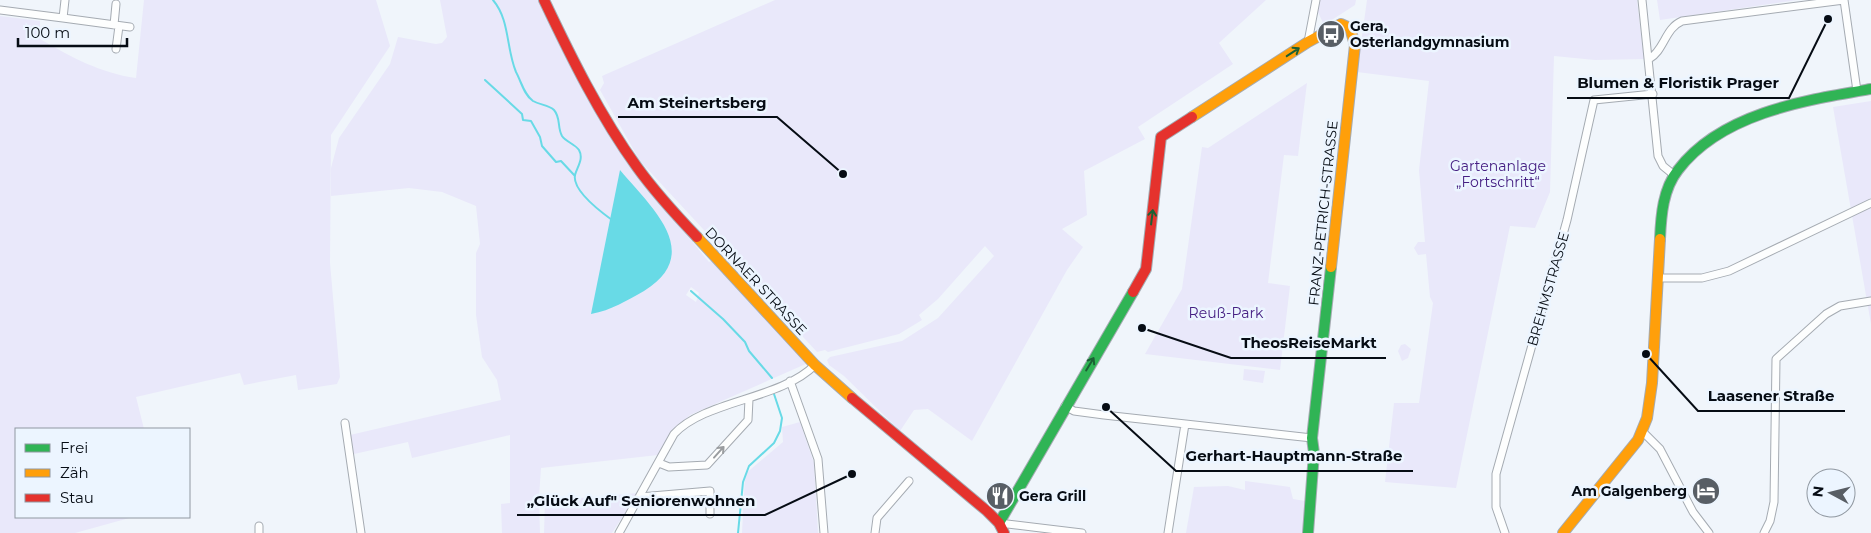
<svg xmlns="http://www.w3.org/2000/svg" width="1871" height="533" viewBox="0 0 1871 533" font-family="Montserrat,sans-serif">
  <rect width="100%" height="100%" fill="#f0f5fb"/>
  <path fill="#e9e8fa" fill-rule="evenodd" d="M144 0H376L390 46 331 135 330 263 340 377 337 384 298 390 296 375 244 385 240 373 136 397 144 429H16V517H133L75 533H0V16L40 21V39C71 57 100 73 136 78Z
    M440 0H539L576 74 627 163 709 262 711 261 808 363 690 415 668 437 658 455 541 468 539 497 540 533H502L501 504 510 503V435L412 458 408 442 354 454 350 435 501 400 497 380 482 357 476 315V253L480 244 476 206 442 192 409 188 331 196V168L339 138 390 64 398 37 436 44 442 43 447 37ZM691 287 699 293 696 302 686 295Z
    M775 0H1266L1219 43 1233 64 1138 127 1145 139 1084 171 1087 215 1062 229 1083 247 1067 270 972 441 928 409 914 410 900 431 844 376 829 365 827 360 830 357 902 341 938 318 994 256 985 246 938 299 919 315 922 320 899 334 828 352 825 350 817 352 640 161 600 90 604 83 602 76Z
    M1320 0H1356L1355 5 1324 25 1317 10Z
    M1367 0H1637L1644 59 1595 60 1554 56 1550 192 1535 228 1510 226 1456 488 1385 482 1394 403H1419L1433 303 1430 297 1426 254 1418 255 1414 248 1418 242H1425L1419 170 1429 81 1357 72Z
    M1657 0H1797L1660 20Z
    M1307 83 1298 156 1284 155 1268 283 1290 286 1280 370 1145 354 1182 289 1202 147 1208 148Z
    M1871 101V324L1833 107Z
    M1405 344 1411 349 1408 358 1402 361 1398 351 1401 345Z
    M1244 369 1265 371 1263 383 1243 380Z
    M800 422 814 463 818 533H742L745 474 783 442 782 427Z
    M1245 481 1290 487 1293 499 1311 502 1308 533H1186L1194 487 1228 486 1245 490Z
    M638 493 612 533H544L545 501Z"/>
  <path fill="#68dae6" d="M620 170C651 207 705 253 644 291 626 301 612 310 591 314Z"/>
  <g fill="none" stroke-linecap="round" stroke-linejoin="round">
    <path stroke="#68dae6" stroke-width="2" d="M493 0C510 20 506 48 516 72 521 81 524 95 533 101 540 105 549 105 554 110 561 118 557 127 562 136 566 142 575 144 579 150 584 159 577 167 575 175 572 190 601 212 612 220
      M485 80 522 114 523 120 531 121 540 137 542 146 556 162 561 161 575 176
      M691 291 723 319 745 342 749 351 772 378
      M738 533 743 482 749 466 774 443 780 431 782 418 774 394"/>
    <defs>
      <path id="street" d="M1642 0 1658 156 1663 166 1674 175
        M1844 0 1857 91
        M0 10 63 18 65 0
        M63 18 130 27
        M114 25 116 4
        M1308 42 1316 0
        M116 49 119 26
        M1649 59C1664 51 1665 28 1682 21L1844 0
        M1658 278H1702L1729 271 1871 203
        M790 381 818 459 824 533
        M1065 406 1074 411 1104 415 1312 438
        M345 423 361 533
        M1643 432 1660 449 1693 512 1709 533
        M659 463 669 467 707 465 748 420 749 399
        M640 497 710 491V514
        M999 523 1082 533
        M259 526V533
        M619 533 674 434C705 400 780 400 815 365
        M875 533 877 518 909 481
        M1168 533 1185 424
        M1505 533 1496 507V474L1567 220 1594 100 1653 94
        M1764 533 1770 521 1774 502 1776 359 1826 314 1840 306 1871 301"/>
      <path id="fast" d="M1660 239C1661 215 1663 189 1678 170 1721 113 1806 100 1871 89
        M999 523 1133 292
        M1308 533 1314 453 1312 438 1331 267"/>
      <path id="slow" d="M1192 117 1308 42 1341 24 1350 28 1355 45 1331 267
        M697 237 815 365 852 398
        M1563 533 1638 440 1647 418 1652 383 1660 239"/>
      <path id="jam" d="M544 0C571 57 600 116 637 167 655 192 676 215 697 237
        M1133 292 1146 269 1161 137 1192 117
        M852 398 987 511 999 523 1004 533"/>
    </defs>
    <use href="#street" stroke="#a5abb2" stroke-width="9"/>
    <use href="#fast" stroke="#a5abb2" stroke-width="12"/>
    <use href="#slow" stroke="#a5abb2" stroke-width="12"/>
    <use href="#jam" stroke="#a5abb2" stroke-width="12"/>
    <use href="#street" stroke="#fdfefe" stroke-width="7"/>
    <use href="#fast" stroke="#30b455" stroke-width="10"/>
    <use href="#slow" stroke="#ff9f0a" stroke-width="10"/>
    <use href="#jam" stroke="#e5322d" stroke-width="10"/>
  </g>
  <defs><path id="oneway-shaft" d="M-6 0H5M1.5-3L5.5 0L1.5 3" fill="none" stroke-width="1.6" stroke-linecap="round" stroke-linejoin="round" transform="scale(1.25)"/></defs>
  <g stroke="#1b6034">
    <use href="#oneway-shaft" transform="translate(1293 52) rotate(-33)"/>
    <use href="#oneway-shaft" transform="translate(1152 217) rotate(-83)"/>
    <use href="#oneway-shaft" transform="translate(1090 364) rotate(-59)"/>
  </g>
  <use stroke="#9a9da0" href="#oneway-shaft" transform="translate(719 452) rotate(-48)"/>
  <defs>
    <symbol id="bus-disc" viewBox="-11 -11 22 22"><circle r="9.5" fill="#585e65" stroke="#ecf5ff"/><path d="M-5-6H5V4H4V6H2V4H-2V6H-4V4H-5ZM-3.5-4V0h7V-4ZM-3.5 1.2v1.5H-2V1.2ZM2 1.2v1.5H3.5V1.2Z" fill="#fff"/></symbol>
    <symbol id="hotel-disc" viewBox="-11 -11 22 22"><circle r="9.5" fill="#585e65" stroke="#ecf5ff"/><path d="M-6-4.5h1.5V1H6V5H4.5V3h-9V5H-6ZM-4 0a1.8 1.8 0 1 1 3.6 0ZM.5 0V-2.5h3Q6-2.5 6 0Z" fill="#fff"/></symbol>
    <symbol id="restaurant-disc" viewBox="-11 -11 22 22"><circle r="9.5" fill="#585e65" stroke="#ecf5ff"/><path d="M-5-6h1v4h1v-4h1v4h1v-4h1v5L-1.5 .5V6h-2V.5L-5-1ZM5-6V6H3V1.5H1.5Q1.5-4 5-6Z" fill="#fff"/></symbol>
  </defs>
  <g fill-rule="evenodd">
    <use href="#bus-disc" x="1315" y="18" width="32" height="32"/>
    <use href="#hotel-disc" x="1690" y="475" width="32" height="32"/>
    <use href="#restaurant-disc" x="984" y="480" width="32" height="32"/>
  </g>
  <g text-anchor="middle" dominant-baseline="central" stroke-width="5" stroke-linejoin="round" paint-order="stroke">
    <g font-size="14" font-weight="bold" fill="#060c14" stroke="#ecf5ff" text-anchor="start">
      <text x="1350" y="26">Gera,<tspan x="1350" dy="16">Osterlandgymnasium</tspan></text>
      <text x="1687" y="491" text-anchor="end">Am Galgenberg</text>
      <text x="1019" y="496">Gera Grill</text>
    </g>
    <g font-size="14" fill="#462083" stroke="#ecf5ff">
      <text x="1498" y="166">Gartenanlage<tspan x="1498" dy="16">„Fortschritt“</tspan></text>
      <text x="1226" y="313">Reuß-Park</text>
    </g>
    <g font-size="14" fill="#060c14" stroke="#ecf5ff">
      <text transform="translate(1323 213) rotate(-84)">FRANZ-PETRICH-STRASSE</text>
      <text transform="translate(756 281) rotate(47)">DORNAER STRASSE</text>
      <text transform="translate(1548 289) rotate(-74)">BREHMSTRASSE</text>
    </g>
  </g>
  <path fill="none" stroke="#060c14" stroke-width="2" d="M1828 19L1789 98H1567M843 174L777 117H618M1142 328L1231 358H1386M1646 354L1698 411H1845M1106 407L1176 471H1413M852 474L765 515H517"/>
  <g fill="#060c14" stroke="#ecf5ff" stroke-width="2">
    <circle cx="1828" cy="19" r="5"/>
    <circle cx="843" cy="174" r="5"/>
    <circle cx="1142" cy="328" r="5"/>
    <circle cx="1646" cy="354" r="5"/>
    <circle cx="1106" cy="407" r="5"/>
    <circle cx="852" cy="474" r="5"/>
  </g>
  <g font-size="15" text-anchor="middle" font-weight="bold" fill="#060c14" stroke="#ecf5ff" stroke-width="5" stroke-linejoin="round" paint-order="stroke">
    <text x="1678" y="88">Blumen &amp; Floristik Prager</text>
    <text x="697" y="108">Am Steinertsberg</text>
    <text x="1309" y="348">TheosReiseMarkt</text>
    <text x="1771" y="401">Laasener Straße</text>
    <text x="1294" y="461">Gerhart-Hauptmann-Straße</text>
    <text x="641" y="506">„Glück Auf" Seniorenwohnen</text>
  </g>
  <rect x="15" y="428" width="175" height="90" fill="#ecf5ff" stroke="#9098a1"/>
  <rect x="25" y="444" width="25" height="8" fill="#30b455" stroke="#9098a1"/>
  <text x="60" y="453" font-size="15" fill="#060c14">Frei</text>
  <rect x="25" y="469" width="25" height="8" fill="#ff9f0a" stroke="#9098a1"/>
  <text x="60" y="478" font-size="15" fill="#060c14">Zäh</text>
  <rect x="25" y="494" width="25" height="8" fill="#e5322d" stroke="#9098a1"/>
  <text x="60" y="503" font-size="15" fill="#060c14">Stau</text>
  <g transform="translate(1831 493) rotate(277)"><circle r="24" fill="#ecf5ff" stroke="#9098a1"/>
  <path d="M0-4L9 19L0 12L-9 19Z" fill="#585e65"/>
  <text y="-8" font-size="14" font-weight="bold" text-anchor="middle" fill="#060c14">N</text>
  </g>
  <path d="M18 38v8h109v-8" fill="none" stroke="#060c14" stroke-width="2.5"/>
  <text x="25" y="38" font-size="15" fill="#060c14" stroke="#ecf5ff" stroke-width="4" paint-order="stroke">100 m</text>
</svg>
